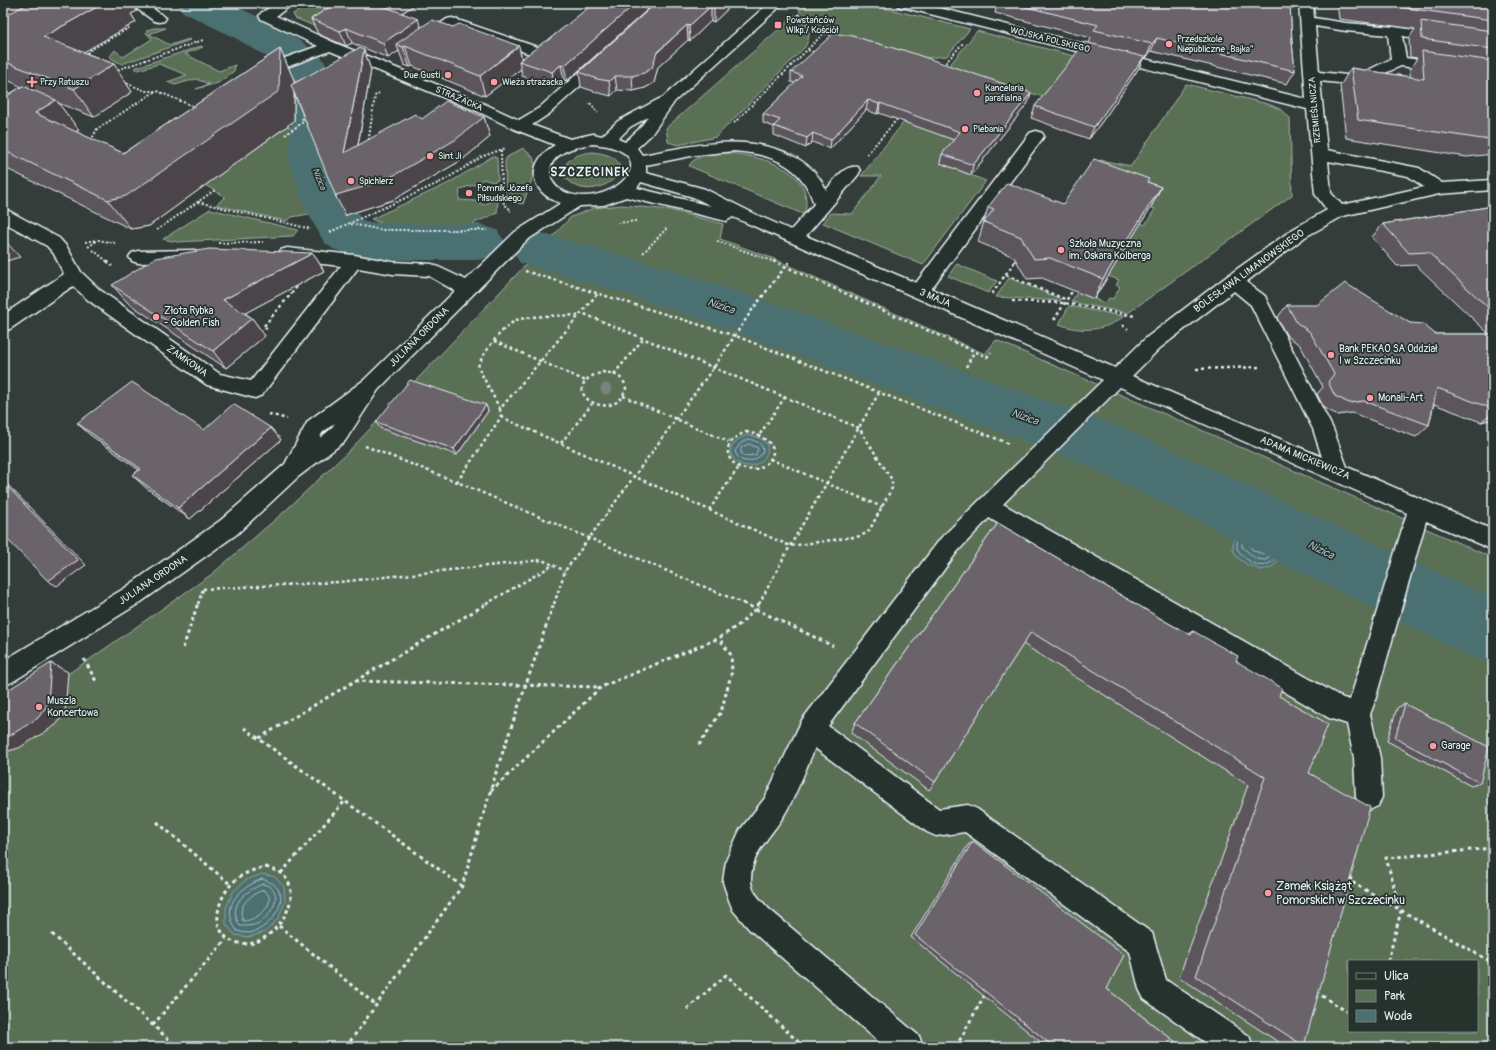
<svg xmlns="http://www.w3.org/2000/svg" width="1496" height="1050" viewBox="0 0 1496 1050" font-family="Pangolin,sans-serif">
  <rect width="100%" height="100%" fill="#343d39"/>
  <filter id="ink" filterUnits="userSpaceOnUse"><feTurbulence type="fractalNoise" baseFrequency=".025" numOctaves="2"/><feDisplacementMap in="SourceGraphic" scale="8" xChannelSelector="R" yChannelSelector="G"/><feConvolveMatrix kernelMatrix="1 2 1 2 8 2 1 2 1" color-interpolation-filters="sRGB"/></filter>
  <g filter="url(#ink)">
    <path fill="#5a7054" stroke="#a1b0a6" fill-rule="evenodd" d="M311 3H365L323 30 295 18 293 14Z
      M808 3H865L970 29 947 56 927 58 815 27 808 18 799 11Z
      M795 15C809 24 813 32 805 47L716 137 678 145 668 142 666 128Z
      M154 28H166L149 34 170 45 189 39 190 40 122 64 112 59 110 56 115 50 123 57 152 39 146 33 147 30Z
      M977 31 1078 57 1047 98 970 74 949 66Z
      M201 46 203 47 185 54 219 71 235 65 234 71 218 83 196 89 209 84 196 79 175 85 167 82 187 75 159 64 138 70 134 68Z
      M946 69 958 141 940 163 986 181 923 265 823 223 831 213 852 214 881 176H861Z
      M1186 84 1268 104 1280 109 1290 118 1292 195 1128 313 1071 302 1077 292 1105 303 1109 298 1113 299 1120 287 1116 285 1119 280 1108 276 1141 223 1145 225 1155 209 1084 182 1100 160 1131 166Z
      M287 126 305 133 302 160 320 212 292 217 286 221 216 205 225 197 205 185Z
      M523 148 533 157 536 168 523 204 512 202 506 197 505 161 507 157Z
      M592 152C657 158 590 214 563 175 564 158 577 154 592 152Z
      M725 153C750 154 795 164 804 190 807 198 806 208 805 215L689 166C695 154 714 154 725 153Z
      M493 156 497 158 498 180 493 182 483 179 477 184 460 189 459 200 476 201 484 205 494 199 498 201 497 213 465 227 388 226 371 219 447 184Z
      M622 205 670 210 723 224 720 239 772 258 985 354 996 340 1493 558V1047H3V717L93 657 212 574 285 511 349 451 571 217 594 208ZM1349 961H1477V1031H1349Z
      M210 209 298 230 293 236 177 242 163 239Z
      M957 264 997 281 988 293 948 276Z
      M1009 278 1061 299 1060 301 996 297Z
      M1069 306 1123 316V317C1104 331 1082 333 1059 324Z"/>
    <path fill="#4c6f72" stroke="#8aa3a8" d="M748 435C790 441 754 482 734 459 724 448 738 438 748 435Z
      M1235 509 1298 539 1271 568 1261 570 1246 564 1237 557 1233 550Z
      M262 874 275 877 284 887 285 902 278 919 265 932 249 937 235 935 226 924V908L233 892 246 880Z"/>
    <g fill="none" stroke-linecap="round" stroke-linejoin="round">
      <path stroke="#aabdc2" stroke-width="1" d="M748 439C756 441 762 442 763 451 757 463 739 466 735 451L740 444Z
        M749 444 758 448 756 455 745 456 741 453V448Z
        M1240 516 1290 540C1289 545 1284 549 1281 553 1265 573 1252 567 1237 549L1238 518Z
        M1245 524 1282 542V544L1266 560 1256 559 1242 547 1243 525Z
        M1250 533 1271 543 1272 546 1264 554 1254 551 1248 545V535Z
        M262 879C268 881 274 883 278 889 289 905 266 931 249 933 245 933 241 932 237 931 220 906 238 889 262 879Z
        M263 884C266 885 270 886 272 888 282 899 269 917 259 923 253 926 247 926 240 926 227 906 244 891 263 884Z
        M263 890C281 900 258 921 243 921 236 906 250 895 263 890Z"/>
      <path fill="#4c6f72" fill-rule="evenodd" d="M177 3H229L267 21 299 40 321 56 338 86 336 159 355 208 361 219 366 222 396 224H479L497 230 505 242 497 254 479 260H396L359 257 333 249 324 242 305 208 288 159 294 86 287 72 269 58 237 39 183 12Z
        M538 232 655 265 782 306 1121 427 1493 598V664L1468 655 1077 461 742 334 617 291 520 263 512 250 520 237Z"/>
      <defs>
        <path id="minor" d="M129 3H145L166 18 164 21 159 22 154 21Z
          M277 3H294L276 16 335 43 487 105 519 120 539 108 598 55 603 54 608 55 610 58 608 61 549 114 532 125 570 139 593 134 602 136 618 121 657 100 662 98 769 3H784L675 101 651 135 637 148 642 155C691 146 739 133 787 153 805 161 818 172 826 190 835 180 844 164 858 167L860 171 858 175 806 236 916 283 1030 133 1036 131 1042 133 1044 136 1042 139 931 289 1115 368 1146 338 1226 277 1293 229 1327 210 1315 194 1307 109 898 6 896 3H919L1306 99 1299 3H1313L1314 18 1346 23 1394 27 1493 41V49L1402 36 1406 58 1493 71V79L1401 66 1358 85 1320 81 1327 150 1419 168 1442 183 1493 180V190L1439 194 1343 216 1305 237 1246 282 1265 296 1267 301 1333 429 1347 467 1493 530V550L1426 521 1374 704 1370 714 1380 758 1382 797 1378 806 1369 810 1360 806 1356 797 1354 758 1347 724 1329 718 989 518 957 552 828 726 939 809 968 805 977 809 1152 933 1166 980 1249 1036 1253 1047H1212L1144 999 1139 989 1130 952 965 832 936 836 927 832 815 748C805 770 796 796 783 817 770 837 750 855 751 881 751 892 762 901 769 909L919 1036 923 1047H885L749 929 733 910 729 900 723 882 726 861 740 830 765 798 802 720 941 538 1103 380 733 217 726 221 626 197 604 205 580 206 527 240 378 390 345 441 298 477 237 534 141 602 12 682 3 686V661L125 588 221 520 285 464 308 421 364 380 455 291 429 276 393 274 358 268 262 395 255 398 207 385 88 300 73 286 10 329 3 331V315L64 274 54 254 47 246 3 222V209L9 211 59 238 67 247 81 272 100 290 220 374 251 381 341 266 287 260 281 258 278 254 281 250 287 248 354 255 393 262 432 264 466 280 515 232 561 203C528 193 526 162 555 145L514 129 477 111 330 51 265 75 260 76 255 75 253 72 255 69 318 46 261 19 259 16 261 13ZM1315 26 1346 31 1388 35 1391 59 1356 76 1319 72ZM648 117 639 129 625 142 618 139 630 127ZM593 144C599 145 605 145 611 147 662 162 605 210 565 192 559 190 552 184 551 177 545 154 576 146 593 144ZM734 151C771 154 802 164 814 204L791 230 759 216 705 189 646 173V165L696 155ZM1328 161 1408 176 1424 187 1342 205 1331 193ZM641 182 693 197 711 206 637 188ZM1234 291 1251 305 1313 429 1322 457 1132 376 1160 348ZM1120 387 1407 513 1350 700 1343 698 1003 504ZM335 423 331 429 320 438 322 433Z
          M452 18 540 48 542 51 540 54 535 55 530 54 454 27C444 34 431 48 418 45L416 42 418 39 447 19Z
          M194 250 200 252 203 256 200 260 194 262 138 263 132 261 129 257 132 253 138 251Z"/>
      </defs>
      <use href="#minor" stroke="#e8f1f8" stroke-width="3"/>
      <path stroke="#e8f1f8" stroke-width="2" stroke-dasharray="2 2" stroke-linecap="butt" d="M798 14C810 23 808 29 824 33
        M808 50 816 53
        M84 56 90 50 129 28
        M943 66 963 43
        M114 71 203 40
        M123 82 146 91H157L195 107
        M590 103 598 113
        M734 123 824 33 833 35
        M285 135 302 123 303 112
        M91 141 97 129 156 91
        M368 144 375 96 379 93
        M501 150 502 196 504 204 511 210 510 211
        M867 154 899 117
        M198 202 311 229
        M618 223 637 221
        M351 224 383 230H487
        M157 230 215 190
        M330 232 443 181 483 156 506 148
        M717 241 775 262
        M85 242 96 240
        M218 243 263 242
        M88 247 98 240 115 243
        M93 250 108 262
        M643 253 667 228
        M1014 262 1017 258"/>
      <path stroke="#e8f1f8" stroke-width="2.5" stroke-dasharray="3 3" stroke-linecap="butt" d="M107 261 112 266
        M773 261 987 357 991 352
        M525 271 736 336 1010 444
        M1006 275 1067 300
        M992 294 1015 261
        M1012 301 1064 303 1135 316
        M1054 320 1073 290
        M1122 325 1128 329
        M267 329 263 327 301 282
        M494 341 586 381
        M966 367 974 352
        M1196 369 1260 367
        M602 372C613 373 624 376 626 388 617 424 562 396 590 377 594 375 598 374 602 372Z
        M614 374 643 339
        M623 396 729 442
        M500 409 478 367C482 353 506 322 520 319 539 315 561 316 580 315
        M269 414 287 419
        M501 417 790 546 861 536 869 531 892 488V480L859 428 582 313
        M746 432C761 434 784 447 767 463 745 484 704 449 746 432Z
        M760 434 785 397
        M561 443 592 404
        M365 446 457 482 745 604
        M770 459 882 507
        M457 482 501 417 500 409 598 293
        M709 510 739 467
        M203 589 339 582 542 560 553 565
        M198 604 203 589
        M486 604 553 565 565 571
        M554 604 565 571 714 367 752 310 789 262
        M759 604 790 546 879 393"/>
      <path stroke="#e8f1f8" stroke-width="3" stroke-dasharray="3.5 3.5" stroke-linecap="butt" d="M743 603 833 646
        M183 648 198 603
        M84 659 97 683
        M355 681 488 603
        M244 728 462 886
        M259 738 355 681 600 687
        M699 745 721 712 732 671 731 655 719 638
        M491 791 601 687 719 638 740 624 756 609 759 603
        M157 822 231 885
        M266 867C271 869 279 871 283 875 306 897 275 941 248 944 246 944 242 943 239 943 233 942 228 940 224 935 210 918 222 890 238 878 246 872 256 869 266 867Z
        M281 873 345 801
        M1351 877 1350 881 1493 963
        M279 926 376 1005
        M52 934 177 1047
        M1388 961 1401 911 1386 858 1493 848
        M1316 992 1349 1013
        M687 1009 726 975 804 1047
        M153 1025 226 939
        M346 1047 462 886 498 766 554 603
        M956 1047 984 996"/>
      <use href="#minor" fill="#26332d" fill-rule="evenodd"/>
    </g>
    <circle fill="#78837e" cx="606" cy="389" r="5.5"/>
    <path fill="#5c555b" stroke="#e8f1f8" d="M3 3H132L137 11 131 14 136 22 83 52 114 64 132 92 94 117 58 103 79 130 76 132 123 153 280 49 294 80V83L364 50 371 70 358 146 422 119 484 117 490 137 462 160 393 200 346 215V216L294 94V121L149 226 131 229 3 167V98L21 87 18 85 3 78Z
      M336 3H418L402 13 421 27H453L519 46 522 59 547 41 592 5 584 3H655L567 81 564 80 555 87 522 76 521 69 485 96 412 66 410 67 404 65 399 51 388 58 352 43 346 46 318 34 311 19Z
      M656 3H734L714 22 711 21 690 41 688 40 658 67 654 83 645 88 633 91 617 90 611 96 599 93 581 87 579 72Z
      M997 3H1290L1292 42 1295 71 1287 84 1151 51 1146 58 1144 57 1139 68 1106 116 1089 139 1031 118 1035 106 1089 43 1091 38 995 13Z
      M1337 3H1493V154L1467 157 1346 138 1340 86 1351 68 1410 77V69L1417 58 1410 57 1409 38 1415 29 1394 26 1339 19Z
      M791 72 1028 103 971 175 940 163 942 154 954 140 879 113 877 114 866 110 830 149 812 142 806 148 774 135V127L763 123V114L795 83 791 82Z
      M1147 182 1161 187 1151 207 1094 299 1042 278 1027 279 1014 257 978 242 988 207 1063 204Z
      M1493 206V419L1481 422 1434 404 1429 425 1416 437 1352 413 1338 415 1324 408 1317 394 1323 387 1300 345 1287 336 1277 318 1287 305 1410 323 1435 334H1489L1416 265 1397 266 1372 237 1383 224Z
      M313 253 324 271 245 313 252 318 265 336 226 368 128 303 112 285Z
      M486 405 488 411 457 455 380 428 376 422Z
      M77 423 204 430 271 428 281 440 190 519 145 487 132 475 139 470 90 435Z
      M998 523 1170 624 1189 634 1193 631 1236 661 1279 696 1309 773 1304 1046 1283 1045 1179 977 1248 785 1023 644 935 782 929 790 851 733 855 723Z
      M1405 704 1480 783 1471 786 1387 741 1397 708Z
      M973 841 1107 989 1182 1047H1047L911 937 968 845Z"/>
    <path fill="#4b454a" stroke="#e8f1f8" d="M3 3H71L3 40Z
      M104 3H132L137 11 131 14 136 22 63 64 43 37Z
      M388 3H418L388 21 383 6Z
      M636 3H655L567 81 564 66Z
      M718 3H734L714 22V7Z
      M711 6V21L690 41 689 26Z
      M418 19 423 34 405 46 412 66 410 67 403 47 396 44 399 51 388 58 383 43Z
      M687 25 688 40 658 67 654 83 645 88 633 91 632 76Z
      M346 28 352 43 346 46 340 31Z
      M1157 38 1151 51 1146 58 1152 44Z
      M519 46 522 62 519 61 521 69 485 96 480 76Z
      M280 49 294 80V121L149 226 131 229 108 200Z
      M364 50 371 70 353 173 344 153Z
      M1144 57 1139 68 1106 116 1089 139 1094 127Z
      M114 64 132 92 94 117 74 89Z
      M561 65 564 80 555 87 552 72Z
      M615 76 617 90 611 96 609 81Z
      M1031 93 1028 103 971 175 973 165Z
      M56 100 79 130 58 143 35 113Z
      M868 100 866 110 830 149 831 140Z
      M880 103 879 113 877 114 879 104Z
      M484 117 490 137 462 160 393 200 346 215V216L336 197V195Z
      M813 133 812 142 806 148 807 138Z
      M1161 187 1151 207 1094 299 1103 279Z
      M7 243 20 257 3 262V244Z
      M313 253 324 271 236 318 223 300Z
      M252 318 265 336 226 368 213 351Z
      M486 405 488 411 457 455 454 449Z
      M1493 413V419L1481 422Z
      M271 428 281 440 190 519 178 508Z
      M3 480 86 565 57 586 48 581 3 482Z
      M51 663 68 672 65 712 56 725 19 748 5 752 3 751V740Z"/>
    <path fill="#6b636a" stroke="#e8f1f8" d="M29 3H104L43 37 114 64 74 89 3 61V17Z
      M336 3H388L383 6 418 19 383 43 346 28 340 31 311 19Z
      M594 3H636L564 66 561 65 552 72 519 61 545 41H547Z
      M656 3H718L714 7 711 6 689 26 687 25 657 52 652 68 644 73 632 76H615L609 81 597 79 579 72Z
      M1011 3H1290L1292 42 1295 71 1157 38 1152 44 1094 30 1098 25Z
      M1363 3H1493V20L1406 8Z
      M432 20 453 27 459 24 519 46 480 76 405 46 403 47 396 44Z
      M1421 21 1493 31V49L1422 39Z
      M834 33 841 35H849L900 50V49L1031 93 973 165 942 154 960 132 880 103 879 104 868 100 831 140 813 133 807 138 774 126 780 120 763 114 802 76 791 72Z
      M1085 42 1144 57 1111 104 1094 127 1035 106Z
      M359 48 364 50 344 153 415 114 422 119 446 101 484 117 455 140 384 181 336 195V197L291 85Z
      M280 49 279 91 126 196 108 200 3 150V98L23 86 56 100 35 113 123 153Z
      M1422 51 1493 61V138L1482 139 1358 120 1351 68 1424 79Z
      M1094 159 1149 179 1147 182 1161 187 1103 279 1050 258 1034 259 1021 237 984 222 994 209 988 207 1007 183 1063 204Z
      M1493 206V312L1428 252 1409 253 1383 224Z
      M3 240 7 243 3 244Z
      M209 249 313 253 223 300 252 318 213 351 112 285 155 258Z
      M1345 283 1410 323 1423 324 1435 334H1493V409L1437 388 1429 425 1364 401 1349 403 1335 396 1328 382 1334 374 1310 332 1297 323 1287 305H1317Z
      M410 380 486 405 454 449 376 422Z
      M132 382 204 430 233 404 271 428 178 508 132 475 141 469 77 423Z
      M3 482 78 560 48 581 3 535Z
      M998 523 1170 624 1191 635 1193 631 1238 656 1236 661 1282 688 1279 696 1328 724 1309 773 1370 807 1304 1046 1196 976 1265 777 1031 632 935 782 855 723Z
      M51 663 48 704 38 718 3 740V693Z
      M1405 704 1489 747 1480 783 1395 738Z
      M973 841 1124 955 1107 989 1182 1047H1054L915 935Z"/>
  </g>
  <g fill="#ff9aa2" stroke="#26332d" stroke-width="1.5">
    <rect x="774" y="21" width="8" height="8" rx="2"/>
    <circle cx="1169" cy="44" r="4"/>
    <circle cx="448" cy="75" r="4"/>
    <path d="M30 76h4v4h4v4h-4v4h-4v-4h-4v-4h4z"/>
    <circle cx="494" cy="82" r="4"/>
    <circle cx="977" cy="93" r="4"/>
    <circle cx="965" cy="129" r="4"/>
    <circle cx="430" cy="156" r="4"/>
    <circle cx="351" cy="181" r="4"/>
    <circle cx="469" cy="193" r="4"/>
    <circle cx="1061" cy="250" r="4"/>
    <circle cx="156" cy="317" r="4"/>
    <circle cx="1331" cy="355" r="4"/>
    <circle cx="1370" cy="398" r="4"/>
    <circle cx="39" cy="707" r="4"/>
    <circle cx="1433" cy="746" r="4"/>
    <circle cx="1268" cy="893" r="4"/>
  </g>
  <g text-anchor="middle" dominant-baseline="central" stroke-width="3.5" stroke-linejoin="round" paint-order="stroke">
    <g font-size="9" fill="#e8f1f8" stroke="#26332d" text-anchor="start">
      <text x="786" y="20">Powstańców<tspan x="786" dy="10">Wlkp./ Kościół</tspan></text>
      <text x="1177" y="39">Przedszkole<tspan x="1177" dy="10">Niepubliczne „Bajka”</tspan></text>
      <text x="440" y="75" text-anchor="end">Due Gusti</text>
      <text x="40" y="82">Przy Ratuszu</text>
      <text x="502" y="82">Wieża strażacka</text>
      <text x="985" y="88">Kancelaria<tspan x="985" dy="10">parafialna</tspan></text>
      <text x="973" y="129">Plebania</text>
      <text x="438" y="156">Sint Ji</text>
      <text x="359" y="181">Spichlerz</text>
      <text x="477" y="188">Pomnik Józefa<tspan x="477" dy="10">Piłsudskiego</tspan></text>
    </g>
    <g font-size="9" fill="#e8f1f8" stroke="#26332d">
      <text transform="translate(1050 40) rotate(14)">WOJSKA POLSKIEGO</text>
      <text transform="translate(459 99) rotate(23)">STRAŻACKA</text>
      <text transform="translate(1315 110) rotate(-95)">RZEMIEŚLNICZA</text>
    </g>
    <g font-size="9" font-style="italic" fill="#aabdc2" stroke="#26332d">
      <text transform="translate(319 179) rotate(69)">Nizica</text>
    </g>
    <g font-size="10" fill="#e8f1f8" stroke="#26332d" text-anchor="start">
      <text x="1069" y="244">Szkoła Muzyczna<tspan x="1069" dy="12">im. Oskara Kolberga</tspan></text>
      <text x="164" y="311">Złota Rybka<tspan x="164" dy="12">- Golden Fish</tspan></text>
      <text x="1339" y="349">Bank PEKAO SA Oddział<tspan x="1339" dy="12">I w Szczecinku</tspan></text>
      <text x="1378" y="398">Monali-Art</text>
      <text x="47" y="701">Muszla<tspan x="47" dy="12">Koncertowa</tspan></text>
      <text x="1441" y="746">Garage</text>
    </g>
    <g font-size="10" fill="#e8f1f8" stroke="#26332d">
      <text transform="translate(1249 271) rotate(-36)">BOLESŁAWA LIMANOWSKIEGO</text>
      <text transform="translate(935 298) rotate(23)">3 MAJA</text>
      <text transform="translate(419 337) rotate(-45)">JULIANA ORDONA</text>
      <text transform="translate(187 361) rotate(35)">ZAMKOWA</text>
      <text transform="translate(1305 458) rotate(23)">ADAMA MICKIEWICZA</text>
      <text transform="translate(153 580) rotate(-34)">JULIANA ORDONA</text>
    </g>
    <g font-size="11" font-style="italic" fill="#aabdc2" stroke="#26332d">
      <text transform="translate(721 306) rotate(19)">Nizica</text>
      <text transform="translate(1025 417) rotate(20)">Nizica</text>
      <text transform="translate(1321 550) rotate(26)">Nizica</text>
    </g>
    <g font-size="12" font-weight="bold" letter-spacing="1" fill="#e8f1f8" stroke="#26332d">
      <text x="590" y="172">SZCZECINEK</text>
    </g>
    <g font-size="12" fill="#e8f1f8" stroke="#26332d" text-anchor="start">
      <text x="1276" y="886">Zamek Książąt<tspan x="1276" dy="14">Pomorskich w Szczecinku</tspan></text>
    </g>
  </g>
  <rect width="1496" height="1050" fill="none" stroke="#26332d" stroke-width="16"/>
  <rect x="8" y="8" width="1480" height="1034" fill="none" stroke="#e8f1f8" stroke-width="1.5" filter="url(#ink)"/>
  <rect x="1348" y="960" width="130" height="72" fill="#26332d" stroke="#747f7e"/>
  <rect x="1356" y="973" width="20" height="6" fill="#26332d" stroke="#747f7e"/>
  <text x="1384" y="980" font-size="12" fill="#e8f1f8">Ulica</text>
  <rect x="1356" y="990" width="20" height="12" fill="#5a7054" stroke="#747f7e"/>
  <text x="1384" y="1000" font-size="12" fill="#e8f1f8">Park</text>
  <rect x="1356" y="1010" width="20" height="12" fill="#4c6f72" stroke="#747f7e"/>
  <text x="1384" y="1020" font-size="12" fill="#e8f1f8">Woda</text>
</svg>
